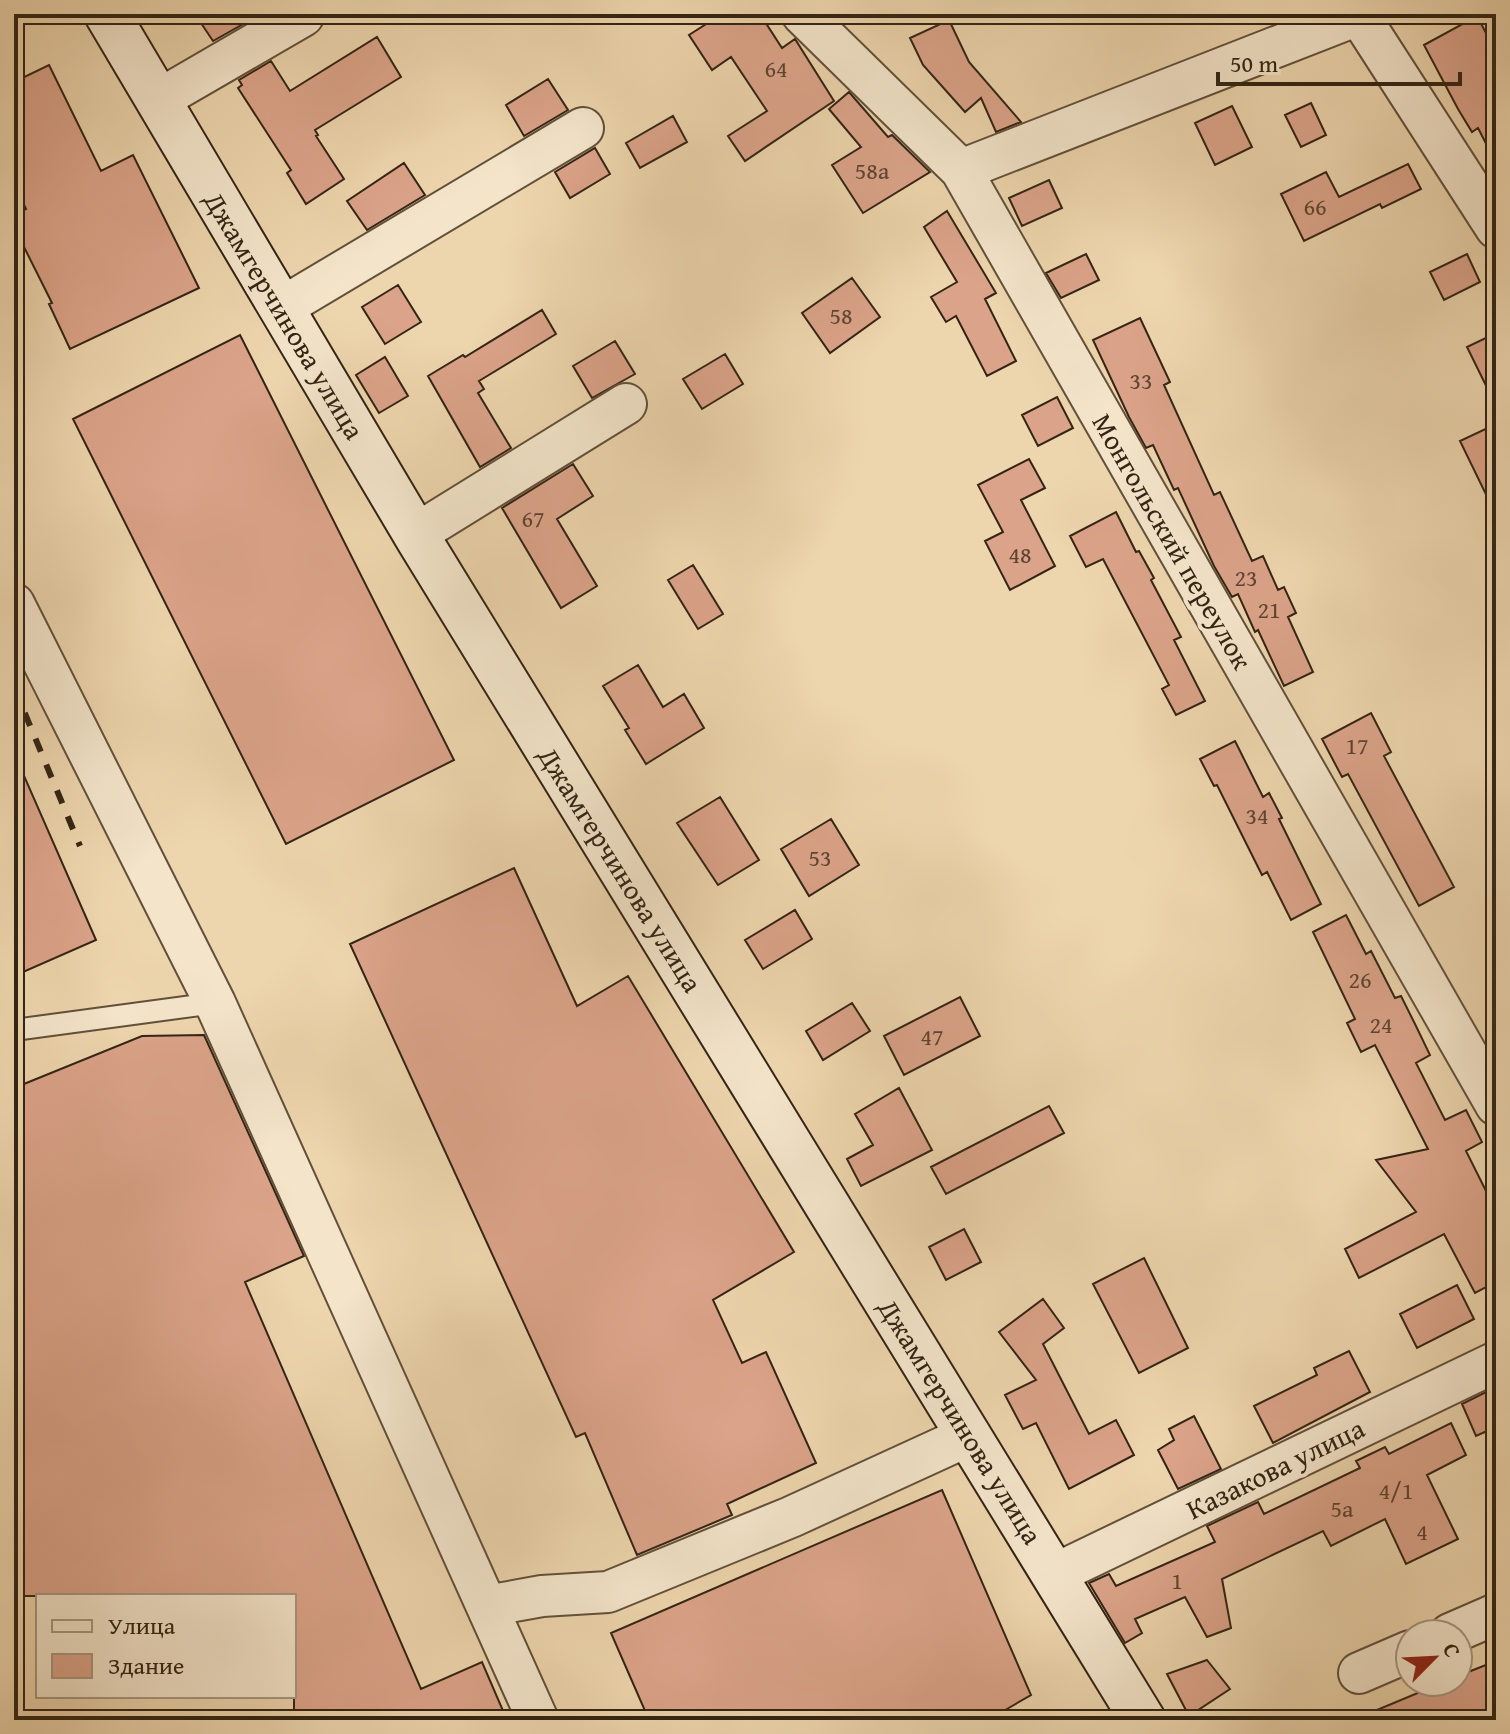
<svg xmlns="http://www.w3.org/2000/svg" width="1510" height="1734" viewBox="0 0 1510 1734" font-family="'Gentium Book Plus',serif">
  <rect width="100%" height="100%" fill="#edd5ad"/>
  <filter id="stains"><feTurbulence type="fractalNoise" baseFrequency=".0025" numOctaves="4"/><feColorMatrix values="0 0 0 0 .2 0 0 0 0 .09 0 0 0 0 .02 0 0 0 .5 -.17"/></filter>
  <radialGradient id="worn" r=".72"><stop offset=".6" stop-color="#630" stop-opacity="0"/><stop offset="1" stop-color="#630" stop-opacity=".3"/></radialGradient>
  <path fill="#dba389" stroke="#332414" stroke-width="2" d="M195 14H239L245 23 213 41Z
    M722 14H760L782 48 795 39 834 101 745 161 728 136 767 111 731 57 712 70 689 35Z
    M1477 16 1496 52V163L1478 128 1472 132 1458 109 1424 45Z
    M949 20 969 62 1021 122 996 132 981 98 965 112 923 65 910 38Z
    M377 37 401 77 315 130 318 135 316 136 344 179 306 204 287 173 291 170 238 88 242 85 239 80 271 61 290 91Z
    M49 65 101 171 133 155 199 288 70 349 49 304 52 303 14 227V215L26 209 14 183V82Z
    M548 79 568 110 524 136 506 105Z
    M849 92 888 137 892 135 930 172 863 213 832 165 861 147 829 109Z
    M1311 103 1326 135 1301 147 1285 115Z
    M1232 106 1252 147 1215 165 1195 123Z
    M673 116 687 142 640 168 626 143Z
    M595 148 610 174 570 198 555 172Z
    M404 163 425 195 367 230 347 201Z
    M1408 164 1421 189 1382 208 1380 204 1304 241 1281 194 1326 172 1339 197Z
    M1049 180 1062 208 1022 226 1009 198Z
    M947 211 996 293 985 299 1016 361 987 376 956 316 946 322 931 297 957 282 924 227Z
    M1086 254 1099 280 1061 298 1046 273Z
    M1467 254 1480 282 1444 300 1430 272Z
    M852 278 880 317 830 353 802 313Z
    M398 285 421 322 385 344 362 307Z
    M542 310 556 334 479 381 484 389 478 393 511 448 480 467 428 376 463 355 465 357Z
    M1140 318 1170 382 1164 385 1214 495 1220 492 1252 561 1263 556 1278 590 1284 587 1296 613 1288 617 1313 672 1284 686 1258 630 1255 632 1238 594 1232 597 1214 566 1178 488 1174 490 1153 445 1146 448 1129 417 1093 340Z
    M1496 333V406L1467 347Z
    M240 335 454 760 286 844 73 419Z
    M615 341 635 374 592 398 573 366Z
    M725 354 743 384 702 409 683 379Z
    M385 357 408 396 379 413 356 375Z
    M1057 397 1073 428 1038 446 1022 415Z
    M1496 424V515L1460 441Z
    M1029 459 1045 488 1021 500 1055 566 1010 590 985 541 1003 532 978 485Z
    M573 464 593 496 557 519 597 586 561 608 502 508Z
    M1116 512 1136 552 1139 551 1154 578 1151 580 1181 637 1174 640 1205 701 1176 715 1162 689 1169 685 1103 559 1086 567 1070 536Z
    M693 565 723 614 698 629 668 580Z
    M638 665 663 707 684 694 704 728 646 764 625 730 629 728 603 686Z
    M1371 713 1391 752 1384 756 1454 887 1419 906 1348 774 1342 777 1322 739Z
    M1235 741 1263 797 1269 793 1282 818 1279 819 1321 904 1291 920 1267 872 1262 875 1217 785 1214 786 1200 759Z
    M14 753 96 940 14 976Z
    M720 797 759 860 718 885 677 823Z
    M831 819 859 865 809 896 781 849Z
    M514 868 577 1006 628 976 794 1252 713 1300 742 1363 766 1352 816 1463 727 1504 732 1515 637 1555 585 1433 576 1437 350 944Z
    M795 910 812 939 763 969 745 940Z
    M1346 915 1366 954 1371 951 1395 998 1401 996 1415 1024 1430 1055 1416 1063 1445 1120 1466 1110 1482 1142 1466 1151 1496 1211V1282L1475 1293 1444 1234 1359 1278 1345 1249 1416 1212 1376 1160 1428 1149 1375 1045 1361 1052 1347 1023 1355 1019 1313 932Z
    M960 997 980 1036 904 1075 884 1036Z
    M852 1003 870 1031 823 1060 806 1031Z
    M204 1035 304 1256 245 1282 421 1689 482 1662 507 1720H294V1596H14V1088L142 1036Z
    M899 1088 932 1150 861 1186 847 1159 873 1145 855 1114Z
    M1049 1106 1064 1133 946 1194 931 1167Z
    M964 1229 981 1262 946 1280 929 1247Z
    M1144 1258 1188 1348 1139 1373 1093 1284Z
    M1457 1285 1474 1319 1417 1348 1400 1314Z
    M1043 1299 1064 1328 1043 1344 1089 1434 1116 1420 1134 1455 1069 1489 1036 1423 1023 1429 1005 1395 1036 1380 999 1332Z
    M1349 1351 1370 1392 1273 1443 1254 1406 1317 1375 1314 1368Z
    M1492 1389 1496 1398V1427L1476 1436 1462 1404Z
    M1194 1416 1221 1469 1178 1489 1158 1450 1174 1440 1169 1429Z
    M1451 1423 1466 1455 1427 1475 1458 1539 1406 1564 1385 1519 1331 1546 1323 1531 1222 1579 1231 1628 1207 1637 1185 1597 1135 1619 1142 1633 1125 1643 1089 1583 1109 1574 1116 1586 1215 1542 1207 1526 1258 1502 1264 1514 1360 1468 1356 1461 1385 1447 1389 1454Z
    M942 1490 1031 1695 1000 1713 1004 1720H649L611 1633Z
    M1207 1660 1230 1689 1189 1716 1167 1674Z
    M1496 1661V1720H1353L1444 1682H1458V1676Z"/>
  <g fill="none" stroke-linecap="round" stroke-linejoin="round">
    <defs>
      <path id="lane" d="M14 1030 215 1003"/>
      <path id="street" d="M802 14 961 170 1496 1105
        M1358 14 1496 228
        M158 100 303 16
        M961 170 1358 15
        M281 308 583 128
        M416 534 626 404
        M14 604 215 1003 538 1720
        M1055 1574 1496 1362
        M487 1606 542 1596 608 1592 791 1517 970 1435
        M1450 1634 1496 1614
        M1359 1673 1410 1651"/>
      <path id="secondary" d="M107 14 419 540 1143 1720"/>
    </defs>
    <use href="#lane" stroke="#62503a" stroke-width="24"/>
    <use href="#street" stroke="#62503a" stroke-width="44"/>
    <use href="#secondary" stroke="#332414" stroke-width="48"/>
    <use href="#lane" stroke="#f3e4ca" stroke-width="20"/>
    <use href="#street" stroke="#f3e4ca" stroke-width="40"/>
    <use href="#secondary" stroke="#f3e4ca" stroke-width="44"/>
    <path stroke="#332414" stroke-width="6" stroke-dasharray="14 14" stroke-linecap="butt" d="M14 687 80 846"/>
  </g>
  <g text-anchor="middle" dominant-baseline="central" stroke-width="8" stroke-linejoin="round" paint-order="stroke">
    <g font-size="24" fill="#5d4431">
      <text x="776" y="68">64</text>
      <text x="872" y="170">58a</text>
      <text x="1315" y="206">66</text>
      <text x="841" y="315">58</text>
      <text x="1141" y="380">33</text>
      <text x="533" y="518">67</text>
      <text x="1020" y="554">48</text>
      <text x="1246" y="577">23</text>
      <text x="1269" y="609">21</text>
      <text x="1357" y="745">17</text>
      <text x="1257" y="815">34</text>
      <text x="820" y="857">53</text>
      <text x="1360" y="979">26</text>
      <text x="1381" y="1024">24</text>
      <text x="932" y="1036">47</text>
      <text x="1396" y="1490">4/1</text>
      <text x="1342" y="1508">5а</text>
      <text x="1422" y="1531">4</text>
      <text x="1177" y="1580">1</text>
    </g>
    <g font-size="28" fill="#332414" stroke="#f3e4ca">
      <text transform="translate(285 315) rotate(59)">Джамгерчинова улица</text>
      <text transform="translate(1173 541) rotate(60)">Монгольский переулок</text>
      <text transform="translate(621 869) rotate(58)">Джамгерчинова улица</text>
      <text transform="translate(961 1421) rotate(58)">Джамгерчинова улица</text>
      <text transform="translate(1275 1468) rotate(-26)">Казакова улица</text>
    </g>
  </g>
  <rect width="1510" height="1734" fill="none" stroke="#edd5ad" stroke-width="48"/>
  <rect x="16" y="16" width="1478" height="1702" fill="none" stroke="#332414" stroke-width="4"/>
  <rect x="24" y="24" width="1462" height="1686" fill="none" stroke="#332414" stroke-width="2"/>
  <rect x="36" y="1594" width="260" height="104" fill="#f3e4ca" stroke="#a69781" stroke-width="2"/>
  <rect x="52" y="1620" width="40" height="12" fill="#f3e4ca" stroke="#a69781" stroke-width="2"/>
  <text x="108" y="1634" font-size="24" fill="#332414">Улица</text>
  <rect x="52" y="1654" width="40" height="24" fill="#dba389" stroke="#a69781" stroke-width="2"/>
  <text x="108" y="1674" font-size="24" fill="#332414">Здание</text>
  <g transform="translate(1434 1658) rotate(66)"><circle r="38" fill="#f3e4ca" stroke="#a69781" stroke-width="2"/>
  <path d="M0-6L14 30L0 20L-14 30Z" fill="#8f2418"/>
  <text y="-12" font-size="22" font-weight="bold" text-anchor="middle" fill="#332414">С</text>
  </g>
  <path d="M1218 72v12h242v-12" fill="none" stroke="#332414" stroke-width="4"/>
  <text x="1230" y="72" font-size="24" fill="#332414" stroke="#f3e4ca" stroke-width="6" paint-order="stroke">50 m</text>
  <rect width="100%" height="100%" filter="url(#stains)"/>
  <rect width="100%" height="100%" fill="url(#worn)"/>
</svg>
